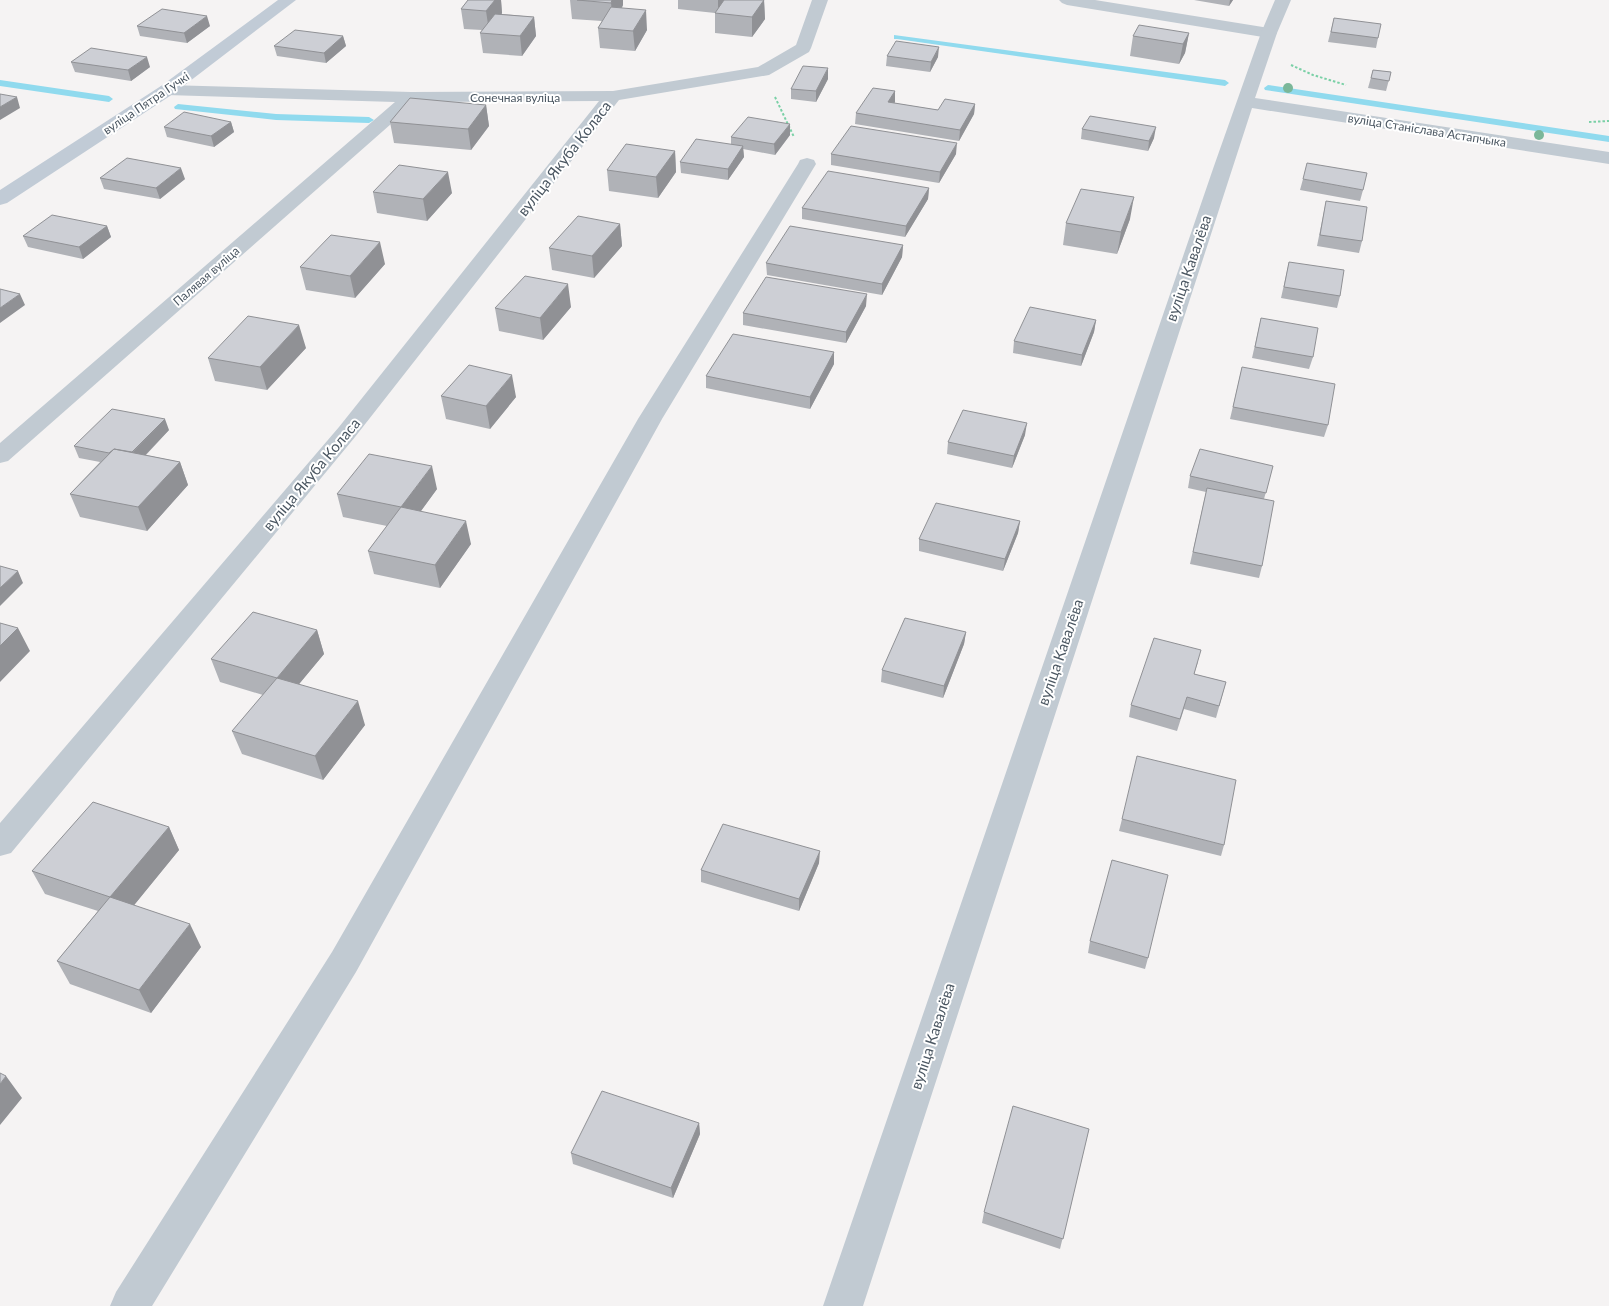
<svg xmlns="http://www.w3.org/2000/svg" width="1609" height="1306" viewBox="0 0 1609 1306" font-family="Lato,sans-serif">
  <rect width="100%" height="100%" fill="#f5f3f3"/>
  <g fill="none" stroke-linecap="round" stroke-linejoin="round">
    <path fill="#90daee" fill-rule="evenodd" d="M894 35 1225 80 1229 83 1225 86 897 39H894Z
      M0 80 109 96 113 99 109 102 0 86Z
      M1268 85 1609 136V142L1265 90 1264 88Z
      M178 104 276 114 369 117 374 120 369 123 276 120 175 109 174 107Z"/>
    <path stroke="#7ad0a6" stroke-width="2" stroke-dasharray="2.5 2" stroke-linecap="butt" d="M1291 65 1313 75 1346 85
      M775 97 794 137
      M1589 122 1609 121"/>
    <path fill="#c1cad2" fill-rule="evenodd" d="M1059 0H1095L1269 28 1275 30 1277 33 1275 36 1269 38 1067 5 1062 3Z"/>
    <path fill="#c1cad2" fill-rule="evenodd" d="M812 0H828L811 48 809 52 769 75 619 100 355 437 11 853 0 856V823L339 427 599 101 416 102 8 461 0 463V443L395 102 167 95 161 94 158 90 161 86 167 85 411 92 613 91 758 67 796 45Z
      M1275 0H1291L1277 33 1255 98 1609 152V164L1252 108 863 1306H823L1214 166 1261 33Z
      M807 158 814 160 816 164 662 419 356 972 152 1306H110L116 1292 332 952 638 419 798 164 800 160Z"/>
    <path fill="#c1cbd6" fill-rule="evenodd" d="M278 0H296L173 94 7 203 0 205V190L161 86Z"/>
  </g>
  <g fill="#7bb799">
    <circle cx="1288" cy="88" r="5"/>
    <circle cx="1539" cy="135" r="5"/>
  </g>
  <path fill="#b0b2b7" d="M468 0H501L502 13V14L534 17 536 36 522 56 483 53 480 33 482 30 464 29 461 9Z
    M570 0H623V5L622 8 647 30 635 51 600 48 598 28 602 21 572 19Z
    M678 0H764L765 19 752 37 715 33V13L678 9Z
    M1194 0H1233L1229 6Z
    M1334 18 1378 38 1376 48 1328 42Z
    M137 26H210L187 43 140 36Z
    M1189 33 1185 53 1179 64 1130 56 1133 36Z
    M343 36 346 46 326 63 277 56 274 46Z
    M887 56 938 57 930 72 886 66Z
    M71 62 150 67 131 81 75 72Z
    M1373 70 1391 72 1386 91 1368 88Z
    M828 79 816 102 791 99V89Z
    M895 91V102L894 103 938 110 975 104 974 114 959 141 855 124 856 113Z
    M486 105 489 126 471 150 394 143 390 122Z
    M231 122 234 132 214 147 167 137 164 127Z
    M1082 129 1154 138 1148 151 1081 139Z
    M790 135 775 155 743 149 744 157 728 180 681 173 680 162 731 144V137Z
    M675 151 676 172 658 198 609 191 607 170Z
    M831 154H956L939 183 831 165Z
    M100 178 185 179 160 199 104 189Z
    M1303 179 1363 190 1360 201 1300 190Z
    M929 188 928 199 905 237 802 219V208Z
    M373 192 452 193 427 221 377 213Z
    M1326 201 1362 241 1359 253 1317 246Z
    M1130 219 1117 254 1063 245 1066 223Z
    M620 224 622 246 594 278 552 270 549 248Z
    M107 226 111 237 83 259 28 247 23 236Z
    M903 245 902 257 882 295 767 275 766 263Z
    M1289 262 1340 296 1337 308 1281 298Z
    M385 264 355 298 306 290 300 267Z
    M866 306 846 343 743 325V313Z
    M571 307 543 340 499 331 495 308Z
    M1261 318 1313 357 1309 369 1252 358Z
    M1096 320 1094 332 1081 366 1013 353 1014 341Z
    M306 348 267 390 215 381 208 358Z
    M834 352V364L810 409 706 388V376Z
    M1242 367 1328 425 1324 437 1230 419Z
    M441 396 516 397 490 429 446 419Z
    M169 430 146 455 180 462 188 485 147 531 80 517 70 494 100 462 79 458 74 446Z
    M1025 435 1012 468 947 454 948 442Z
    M1273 466 1264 499 1262 566 1259 578 1190 564 1206 492 1188 488 1190 476Z
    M437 489 421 511 471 544 440 588 374 574 368 551 387 526 343 517 337 494Z
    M1020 521 1018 533 1003 571 919 551V539Z
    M317 630 324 654 299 684 365 725 323 780 242 754 232 731 263 695 220 682 211 659Z
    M966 632 964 644 943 698 881 682 882 670Z
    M1198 662 1194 674 1226 682 1216 718 1184 709 1177 731 1129 717 1131 705Z
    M1122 819 1224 845 1221 856 1119 831Z
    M169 827 179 850 134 905 201 947 151 1013 70 984 57 961 98 911 45 894 32 871Z
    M819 863 799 911 701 882V870Z
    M1090 941 1148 958 1145 969 1088 953Z
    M699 1123 700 1134 673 1198 573 1164 571 1153Z
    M1089 1129 1060 1249 982 1223 984 1212Z"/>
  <path fill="#909195" d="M495 0H501L502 13 489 31 486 11Z
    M612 0H623V5L613 22 611 3Z
    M718 0H728L718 13Z
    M764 0 765 19 752 37V17Z
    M1230 0H1233L1229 6Z
    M646 10 647 30 635 51 633 31Z
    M207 16 210 26 187 43 184 33Z
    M534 17 536 36 522 56 520 36Z
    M1189 33 1185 53 1179 64 1183 44Z
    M343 36 346 46 326 63 324 53Z
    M939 47 938 57 930 72 931 62Z
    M147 57 150 67 131 81 128 70Z
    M828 68V79L816 102V91Z
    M895 91V102L888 112V102Z
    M17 97 20 108 0 120V107Z
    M975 104 974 114 959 141 960 130Z
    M486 105 489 126 471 150 468 129Z
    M231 122 234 132 214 147 211 136Z
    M790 124V135L775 155 774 144Z
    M1156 127 1154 138 1148 151 1149 141Z
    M957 143 956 154 939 183 940 172Z
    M743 146 744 157 728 180V169Z
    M675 151 676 172 658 198 656 177Z
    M181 168 185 179 160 199 156 188Z
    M448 172 452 193 427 221 423 199Z
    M929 188 928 199 905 237 906 226Z
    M1134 197 1130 219 1117 254 1121 232Z
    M620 224 622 246 594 278 592 256Z
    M107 226 111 237 83 259 79 247Z
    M380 242 385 264 355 298 350 276Z
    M903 245 902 257 882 295V284Z
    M568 284 571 307 543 340 540 318Z
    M20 294 25 305 0 323V308Z
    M867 294 866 306 846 343V332Z
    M1096 320 1094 332 1081 366 1082 355Z
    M299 325 306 348 267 390 260 367Z
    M834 352V364L810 409V397Z
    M512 375 516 397 490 429 486 406Z
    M165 419 169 430 133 468 128 457Z
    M1027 423 1025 435 1012 468 1014 456Z
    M180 462 188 485 147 531 138 507Z
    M432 466 437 489 407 530 401 507Z
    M466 521 471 544 440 588 435 565Z
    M1020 521 1018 533 1003 571 1005 559Z
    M18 571 23 583 0 606V588Z
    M18 628 30 651 0 682V646Z
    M317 630 324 654 285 701 277 678Z
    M966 632 964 644 943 698 944 686Z
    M358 701 365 725 323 780 315 756Z
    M169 827 179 850 122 920 110 897Z
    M820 851 819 863 799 911V899Z
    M190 924 201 947 151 1013 139 990Z
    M6 1076 22 1098 0 1125V1084Z
    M699 1123 700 1134 673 1198 671 1188Z"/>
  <path fill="#cdcfd5" stroke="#909195" d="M468 0H495L486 11 461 9Z
    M577 0H612L611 3Z
    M724 0H764L752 17 715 13Z
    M611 7 646 10 633 31 598 28Z
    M162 9 207 16 184 33 137 26Z
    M495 14 534 17 520 36 480 33Z
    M1334 18 1381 24 1378 38 1331 32Z
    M1139 25 1189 33 1183 44 1133 36Z
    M295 30 343 36 324 53 274 46Z
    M896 41 939 47 931 62 887 56Z
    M91 48 147 57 128 70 71 62Z
    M803 66 828 68 816 91 791 89Z
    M1373 70 1391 72 1389 81 1371 78Z
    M873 88 895 91 888 102 938 110 945 99 975 104 960 130 856 113Z
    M0 94 17 97 0 107Z
    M410 98 486 105 468 129 390 122Z
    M184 112 231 122 211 136 164 127Z
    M1090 116 1156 127 1149 141 1082 129Z
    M748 117 790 124 774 144 731 137Z
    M851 126 957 143 940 172 831 154Z
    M696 139 743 146 728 169 680 162Z
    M626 144 675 151 656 177 607 170Z
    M127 158 181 168 156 188 100 178Z
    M1307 163 1367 173 1363 190 1303 179Z
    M399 165 448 172 423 199 373 192Z
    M828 171 929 188 906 226 802 208Z
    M1081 189 1134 197 1121 232 1066 223Z
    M1326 201 1367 207 1362 241 1320 235Z
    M52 215 107 226 79 247 23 236Z
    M578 216 620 224 592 256 549 248Z
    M790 226 903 245 882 284 766 263Z
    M331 235 380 242 350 276 300 267Z
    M1289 262 1344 270 1340 296 1284 287Z
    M525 276 568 284 540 318 495 308Z
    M766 277 867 294 846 332 743 313Z
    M0 289 20 294 0 308Z
    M1030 307 1096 320 1082 355 1014 341Z
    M248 316 299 325 260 367 208 358Z
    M1261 318 1318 328 1313 357 1255 347Z
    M733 334 834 352 810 397 706 376Z
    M469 365 512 375 486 406 441 396Z
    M1242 367 1335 384 1328 425 1233 407Z
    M112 409 165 419 132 452 114 449 109 453 74 446Z
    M963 410 1027 423 1014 456 948 442Z
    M114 449 180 462 138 507 70 494Z
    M1200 449 1273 466 1266 493 1190 476Z
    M369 454 432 466 401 507 466 521 435 565 368 551 401 507 337 494Z
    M1207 488 1274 501 1262 566 1193 552Z
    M936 503 1020 521 1005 559 919 539Z
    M0 566 18 571 0 588Z
    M253 612 317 630 277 678 211 659Z
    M905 618 966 632 944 686 882 670Z
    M0 623 18 628 0 646Z
    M1154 638 1201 650 1194 674 1226 682 1219 706 1187 697 1180 719 1131 705Z
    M277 678 358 701 315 756 232 731Z
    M1137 756 1236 780 1224 845 1122 819Z
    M93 802 169 827 110 897 32 871Z
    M723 824 820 851 799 899 701 870Z
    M1112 860 1168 875 1148 958 1090 941Z
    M110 897 190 924 139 990 57 961Z
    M0 1073 6 1076 0 1084Z
    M602 1091 699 1123 671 1188 571 1153Z
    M1013 1106 1089 1129 1063 1239 984 1212Z"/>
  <g text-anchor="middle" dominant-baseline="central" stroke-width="4" stroke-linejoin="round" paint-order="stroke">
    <g font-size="12" fill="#4a5661" stroke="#fff">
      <text x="515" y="97">Сонечная вуліца</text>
      <text transform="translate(146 103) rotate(-34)">вуліца Пятра Гучкі</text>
      <text transform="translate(1427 130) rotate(9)">вуліца Станіслава Астапчыка</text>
      <text transform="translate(206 276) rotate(-41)">Палявая вуліца</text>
    </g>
    <g font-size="15" fill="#4a5661" stroke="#fff">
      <text transform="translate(564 158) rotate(-52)">вуліца Якуба Коласа</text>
      <text transform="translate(1188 268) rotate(-71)">вуліца Кавалёва</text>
      <text transform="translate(311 474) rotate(-50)">вуліца Якуба Коласа</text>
      <text transform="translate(1060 652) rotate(-71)">вуліца Кавалёва</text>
      <text transform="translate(932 1036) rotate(-72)">вуліца Кавалёва</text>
    </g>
  </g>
</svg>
